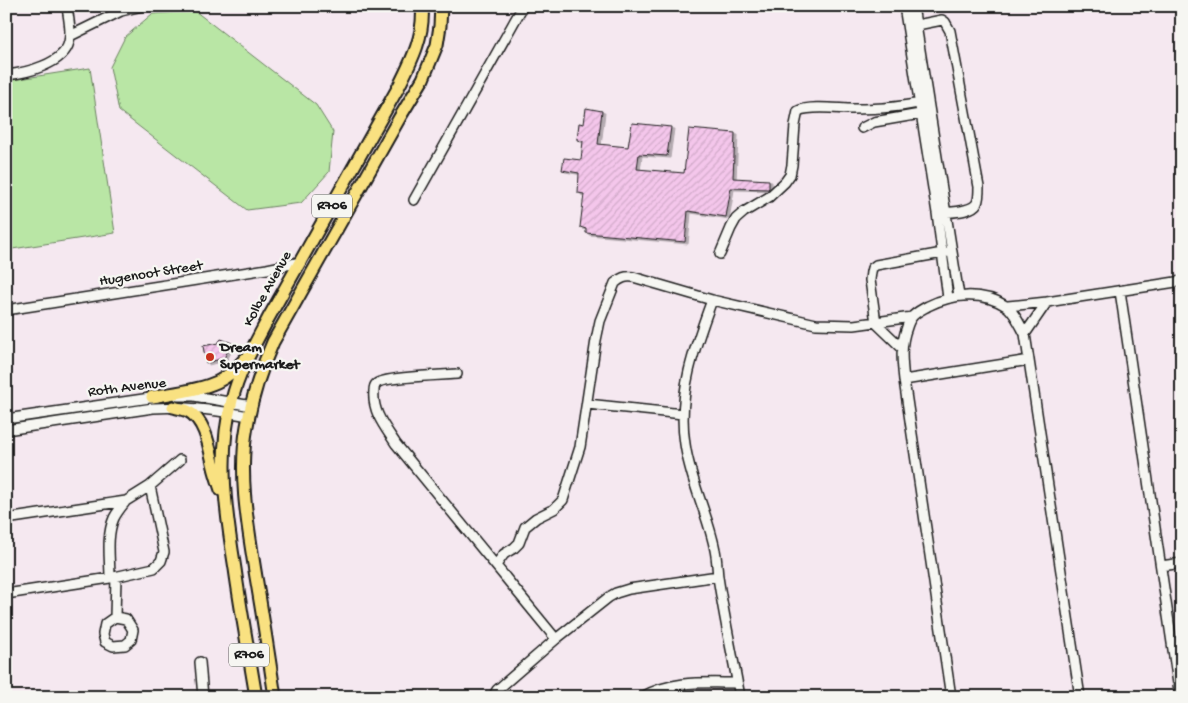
<svg xmlns="http://www.w3.org/2000/svg" width="1188" height="703" viewBox="0 0 1188 703" font-family="'Gochi Hand',sans-serif">
  <defs>
    <pattern id="building-hatch" width="6" height="6" patternUnits="userSpaceOnUse" patternTransform="scale(1.25)"><rect width="6" height="6" fill="#f4c6eb"/><path d="M-1 1l2-2M0 6l6-6M5 7l2-2" fill="none" stroke="#d1aac9"/></pattern>
    <filter id="shadow"><feDropShadow dx="3" dy="2" stdDeviation="0" flood-color="#0004"/></filter>
  </defs>
  <rect width="100%" height="100%" fill="#f5e8f0"/>
  <filter id="ink" filterUnits="userSpaceOnUse"><feTurbulence type="fractalNoise" baseFrequency=".02" numOctaves="2"/><feDisplacementMap in="SourceGraphic" scale="10" xChannelSelector="R" yChannelSelector="G"/><feConvolveMatrix kernelMatrix="1 2 1 2 8 2 1 2 1" color-interpolation-filters="sRGB"/></filter>
  <g filter="url(#ink)">
    <path fill="#b9e6a5" stroke="#6a8160" d="M195 11 316 105 333 132 329 172 301 203 247 210 119 111 110 67 125 37 152 14Z
      M90 68 115 233 6 250V81Z"/>
    <path fill="url(#building-hatch)" stroke="#1c1c1c" filter="url(#shadow)" d="M586 108 602 111 598 144 628 147 632 123 671 127 667 156 639 154 637 169 684 173 689 129 735 133 733 178 769 180V188L768 189 731 188 726 217 688 211 685 242 586 233V229L580 227 584 194 578 193 579 173 562 170 564 158 581 160 583 141 577 140 579 123 584 124Z
      M221 339 232 343 224 358 206 363 203 346 218 343Z"/>
    <g fill="none" stroke-linecap="round" stroke-linejoin="round">
      <defs>
        <path id="minor" d="M904 6 937 213 948 298
          M913 6 959 296
          M912 26 942 20 945 22 950 31 979 187C979 192 979 199 977 203 972 212 951 212 942 213
          M70 36 121 11 142 6
          M6 75C26 73 64 64 69 42 72 31 68 17 67 6
          M862 128 874 122 926 113
          M414 200 523 6
          M720 254 731 228 736 219 744 212 769 197 785 182 790 175 792 165 795 125 798 111C810 105 839 109 853 109 877 109 904 107 927 101
          M1120 291 1180 697
          M712 300C695 346 677 394 685 444 690 481 708 514 715 550 717 559 717 568 718 577 724 617 733 657 740 697
          M1008 306 1047 302 1182 281
          M6 310 267 269 301 262
          M1025 334 1047 302
          M902 348 876 323 870 280 871 272 872 268 876 265 948 252
          M457 374C445 375 381 377 376 384 374 386 374 388 374 391 372 412 385 427 396 444L556 639
          M904 380 1029 360
          M178 396H194L252 406
          M587 404 683 414
          M6 419 157 397
          M6 430 153 408C186 406 216 410 249 416
          M6 519 126 501 150 486 180 460
          M496 565 504 554 514 548 519 543 525 527 536 518 554 509 563 500 580 447 596 340 600 321 615 283C621 278 625 276 633 277L712 300 816 324 854 325 912 317
          M1161 566 1182 563
          M110 578C110 559 106 536 114 518 117 512 122 506 126 501
          M6 594 110 578 154 568 161 561 164 552 150 486
          M115 617 126 619 133 630 131 640 125 645 113 646 105 642 103 634 105 624Z
          M115 617 116 577
          M200 662 203 697
          M493 697 497 690 556 639 609 597 616 593 629 589 718 576
          M642 697C673 680 703 683 737 683
          M951 697 904 380C902 362 900 345 907 327 908 324 910 319 912 317 916 312 923 309 928 306 952 294 982 291 1006 306 1013 310 1021 326 1025 334L1080 697"/>
        <path id="major" d="M152 397C173 393 197 391 217 382 228 377 237 368 245 359
          M173 407C177 408 183 409 188 411 207 421 210 453 215 471 217 478 219 484 221 490
          M256 697C249 654 241 612 235 569 226 514 217 455 232 400 239 371 255 344 269 317L398 88C411 62 425 36 422 6
          M275 697C269 657 263 617 256 577 248 527 238 475 247 426 252 397 261 369 273 342L400 117 423 79 437 45 440 26 441 6"/>
      </defs>
      <use href="#minor" stroke="#1c1c1c" stroke-width="12"/>
      <use href="#major" stroke="#1c1c1c" stroke-width="15"/>
      <use href="#minor" stroke="#f6f6f2" stroke-width="9"/>
      <use href="#major" stroke="#f9e181" stroke-width="11"/>
    </g>
  </g>
  <circle fill="#c8321e" stroke="#f6f6f2" stroke-width="2" cx="210" cy="357" r="5"/>
  <g text-anchor="middle" dominant-baseline="central" stroke-width="4.5" stroke-linejoin="round" paint-order="stroke">
    <g fill="#f6f6f2" stroke="#5d5d5c" stroke-width="1">
      <rect x="312" y="194.5" width="40" height="23" rx="4"/>
      <rect x="229" y="643.5" width="40" height="23" rx="4"/>
    </g>
    <g font-size="14" font-weight="bold" fill="#1c1c1c">
      <text x="332" y="206">R706</text>
      <text x="249" y="655">R706</text>
    </g>
    <g font-size="15" fill="#1c1c1c" stroke="#f6f6f2">
      <text transform="translate(151 274) rotate(-9)">Hugenoot Street</text>
      <text transform="translate(268 289) rotate(-61)">Kolbe Avenue</text>
      <text transform="translate(127 388) rotate(-7)">Roth Avenue</text>
    </g>
    <g font-size="15" font-weight="bold" fill="#1c1c1c" stroke="#f6f6f2" text-anchor="start">
      <text x="220" y="348">Dream<tspan x="220" dy="17">Supermarket</tspan></text>
    </g>
  </g>
  <rect width="1188" height="703" fill="none" stroke="#f6f6f2" stroke-width="25"/>
  <rect x="12" y="12" width="1163" height="678" fill="none" stroke="#1c1c1c" stroke-width="2" filter="url(#ink)"/>
</svg>
